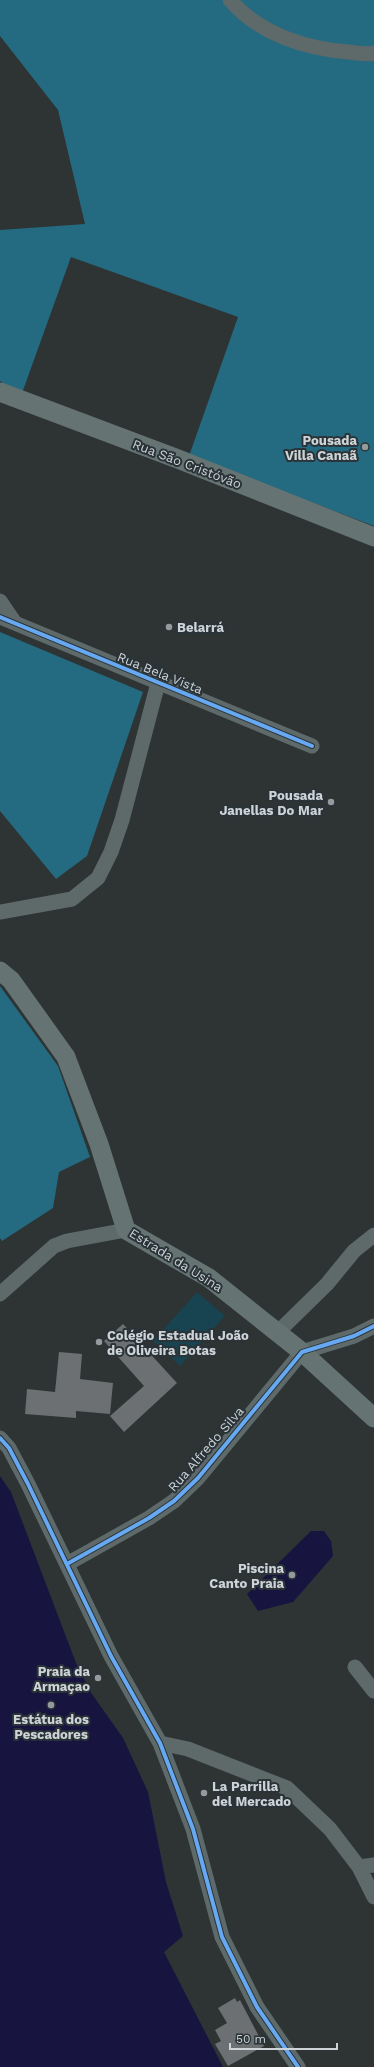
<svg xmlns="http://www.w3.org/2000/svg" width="374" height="2067" viewBox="0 0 374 2067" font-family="'Work Sans',sans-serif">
  <rect width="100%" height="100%" fill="#2e3334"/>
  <path fill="#184351" d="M197 1292 225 1316 180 1366 153 1341Z"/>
  <path fill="#246a80" d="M0 0H374V526L189 456 238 317 71 257 21 396 0 381V230L85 224 58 110 0 36Z
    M0 632 143 692 87 856 56 879 0 811Z
    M0 986 58 1066 90 1157 59 1172 53 1208 2 1241 0 1238Z"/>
  <path fill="#17153f" d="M0 1476 11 1492 76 1663 92 1694 123 1738 148 1792 166 1882 183 1936 164 1952 223 2067H0Z
    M311 1531H324L331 1541 333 1556 293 1602 258 1611 247 1594Z"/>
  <path fill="#6c7072" d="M123 1324 177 1383 124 1432 110 1416 144 1386 104 1341Z
    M59 1352 82 1354 80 1379 113 1383 110 1414 76 1411V1418L25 1414 27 1389 55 1392Z
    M235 1998 237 2002 240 2000 264 2046 228 2066 215 2044 221 2041 215 2030 227 2023 218 2008Z"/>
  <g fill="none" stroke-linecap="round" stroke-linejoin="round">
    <path stroke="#5e6969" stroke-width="15" d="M230 0C259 34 306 49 349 52 357 53 366 55 374 53
      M0 601 15 623
      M0 617 312 746
      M0 912 72 899 98 878 111 852 122 820 158 683
      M0 1294 54 1246 67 1241 126 1230
      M278 1332 327 1284 354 1251 374 1235
      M0 1438 9 1448 28 1484 111 1656 160 1743 193 1829 222 1937 257 2007 298 2067
      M67 1564 149 1518 174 1501 198 1478 302 1352 354 1336 374 1326
      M355 1667 374 1691
      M160 1743 188 1749 287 1788 330 1829 359 1867 374 1897
      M359 1867 374 1865"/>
    <path stroke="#657373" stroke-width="19" d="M0 392 178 459 374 537
      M0 971 11 980 66 1057 99 1144 126 1230 209 1278 302 1352 374 1418"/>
    <defs>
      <path id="cycleway" d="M0 617 312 746
        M0 1438 9 1448 28 1484 111 1656 160 1743 193 1829 222 1937 257 2007 298 2067
        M67 1564 149 1518 174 1501 198 1478 302 1352 354 1336 374 1326"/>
    </defs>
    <use href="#cycleway" stroke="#2a3438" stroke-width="6"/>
    <use href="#cycleway" stroke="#66a8f1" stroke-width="4"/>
  </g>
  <g fill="#959b9d" stroke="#2a3438" stroke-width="1.5">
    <circle cx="365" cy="447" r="4"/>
    <circle cx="169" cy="627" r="4"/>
    <circle cx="331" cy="802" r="4"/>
    <circle cx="99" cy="1342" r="4"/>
    <circle cx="292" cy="1575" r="4"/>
    <circle cx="98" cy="1678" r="4"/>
    <circle cx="51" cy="1705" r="4"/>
    <circle cx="204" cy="1793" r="4"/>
  </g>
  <g text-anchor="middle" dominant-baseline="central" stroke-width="4" stroke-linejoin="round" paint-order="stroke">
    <g font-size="13" font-weight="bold" fill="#cdd3d6" stroke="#2a3438" text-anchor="end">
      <text x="357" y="440">Pousada<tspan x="357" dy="15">Villa Canaã</tspan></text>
      <text x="177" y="627" text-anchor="start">Belarrá</text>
      <text x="323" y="795">Pousada<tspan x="323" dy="15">Janellas Do Mar</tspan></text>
      <text x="107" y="1335" text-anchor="start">Colégio Estadual João<tspan x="107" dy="15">de Oliveira Botas</tspan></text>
      <text x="284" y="1568">Piscina<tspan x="284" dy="15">Canto Praia</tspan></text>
      <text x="90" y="1671">Praia da<tspan x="90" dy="15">Armaçao</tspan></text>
      <text x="51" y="1719" text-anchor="middle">Estátua dos<tspan x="51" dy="15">Pescadores</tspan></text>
      <text x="212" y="1786" text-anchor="start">La Parrilla<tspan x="212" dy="15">del Mercado</tspan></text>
    </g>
    <g font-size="13" fill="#cdd3d6" stroke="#2a3438">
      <text transform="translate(187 464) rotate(21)">Rua São Cristóvão</text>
      <text transform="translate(160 673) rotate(22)">Rua Bela Vista</text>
      <text transform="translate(176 1260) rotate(32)">Estrada da Usina</text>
      <text transform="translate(206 1449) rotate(-49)">Rua Alfredo Silva</text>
    </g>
  </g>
  <path d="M230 2043v6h107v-6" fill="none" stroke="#cdd3d6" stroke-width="2"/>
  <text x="236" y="2043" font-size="12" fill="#cdd3d6" stroke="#2a3438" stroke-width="3" paint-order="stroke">50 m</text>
</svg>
